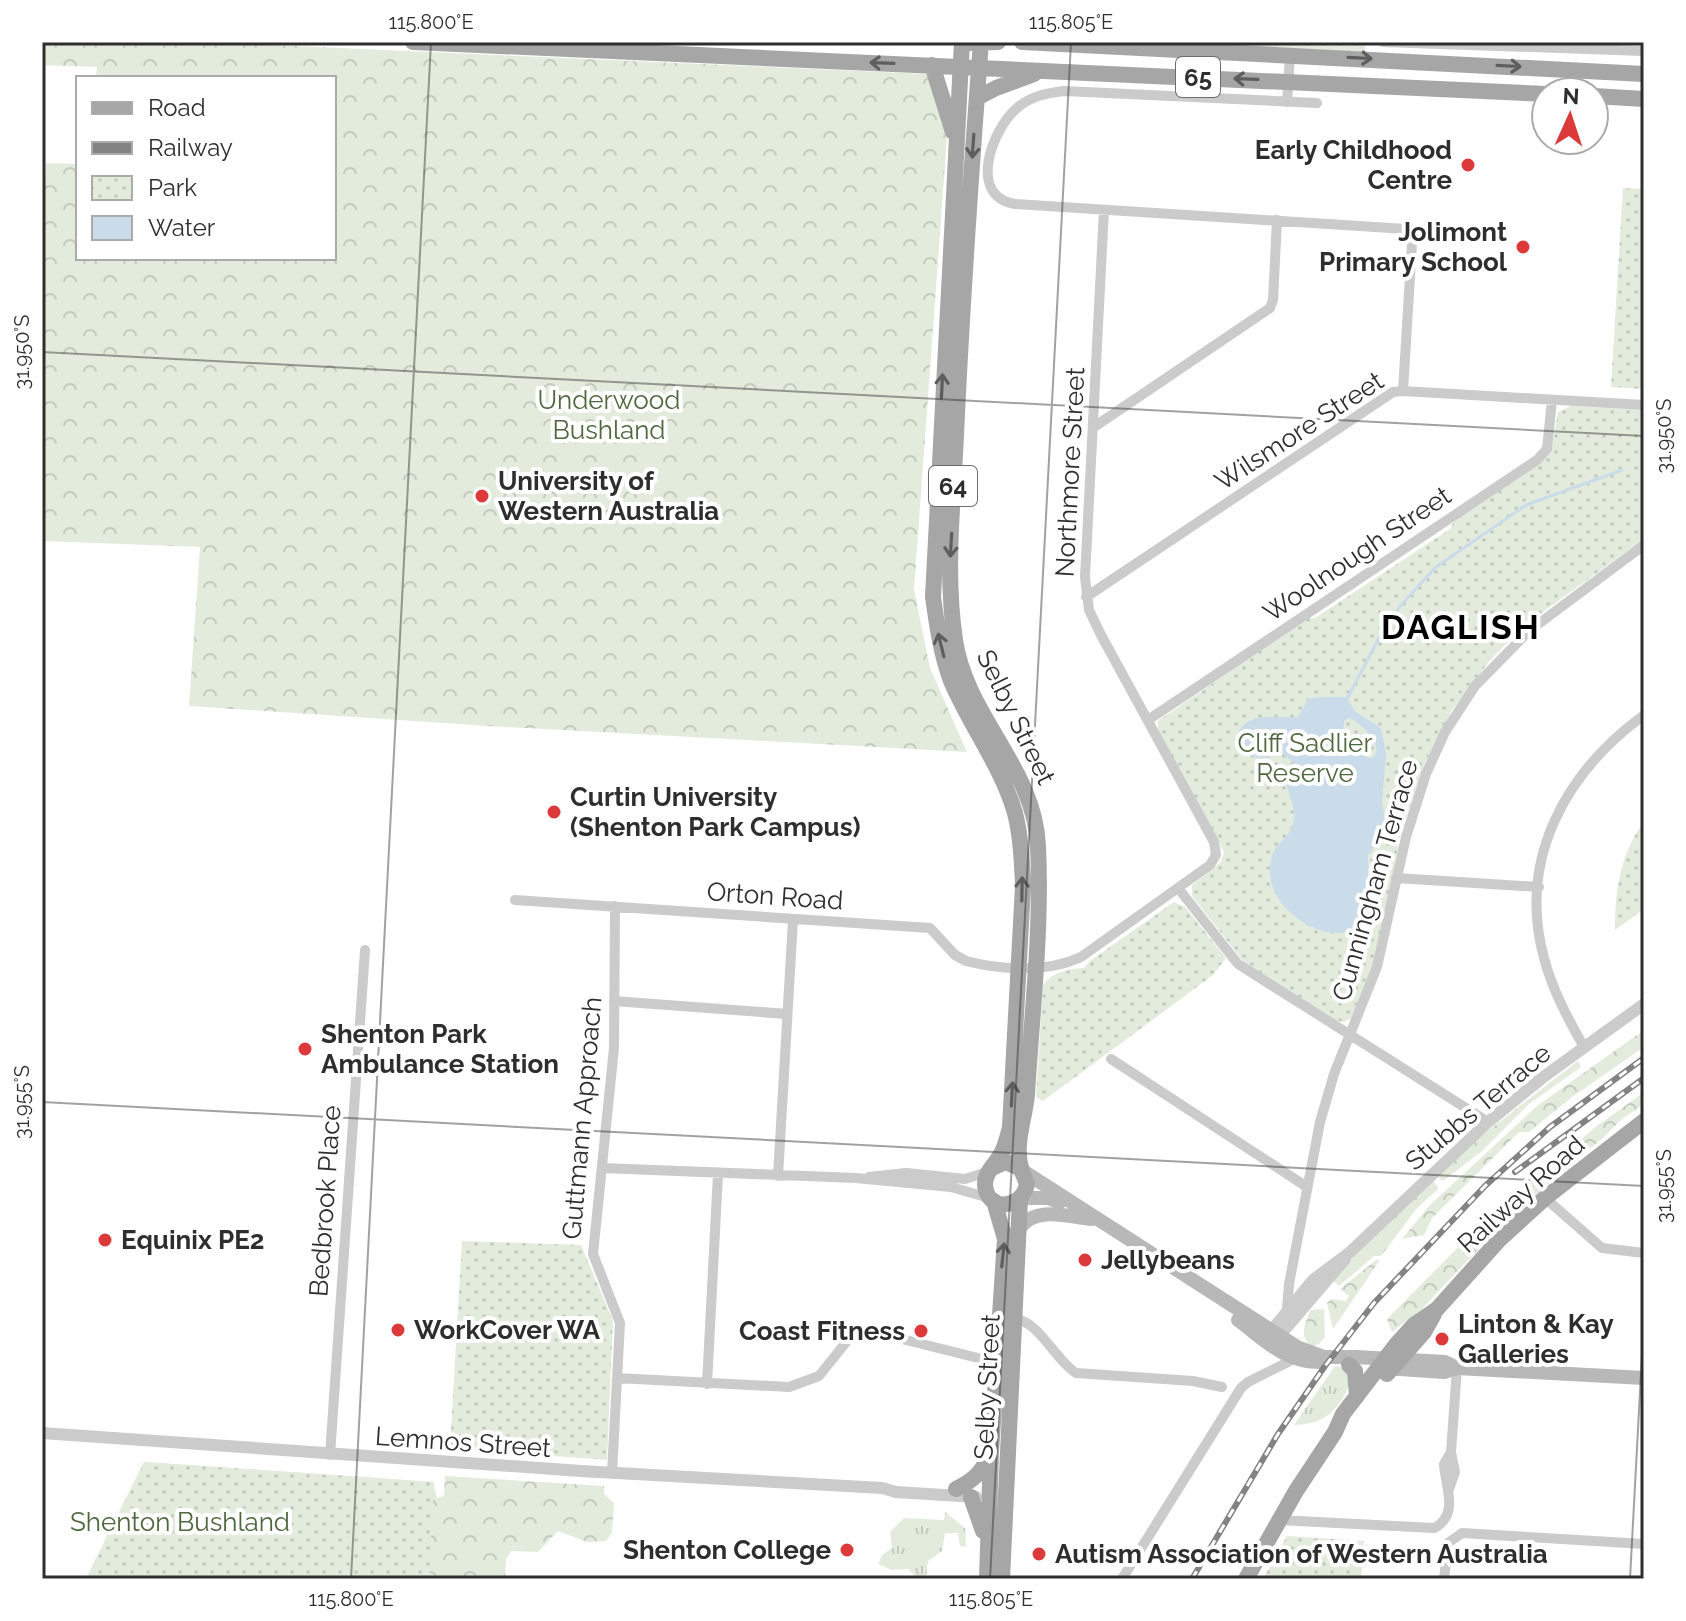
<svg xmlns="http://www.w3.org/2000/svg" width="1686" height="1621" viewBox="0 0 1686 1621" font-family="Raleway,sans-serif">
  <defs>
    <pattern id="grass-tufts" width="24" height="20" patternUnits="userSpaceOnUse" patternTransform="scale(2)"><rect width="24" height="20" fill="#e3ebdd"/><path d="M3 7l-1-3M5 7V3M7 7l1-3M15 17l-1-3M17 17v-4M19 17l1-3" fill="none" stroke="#c3cabe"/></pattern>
    <pattern id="forest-crowns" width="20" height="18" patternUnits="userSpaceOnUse" patternTransform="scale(2)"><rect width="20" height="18" fill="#e3ebdd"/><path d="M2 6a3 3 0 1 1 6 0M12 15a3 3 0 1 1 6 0" fill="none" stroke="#c3cabe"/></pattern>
    <pattern id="park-dots" width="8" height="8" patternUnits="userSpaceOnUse" patternTransform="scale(2)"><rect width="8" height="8" fill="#e3ebdd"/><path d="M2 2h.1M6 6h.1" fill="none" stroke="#c3cabe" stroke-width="1.8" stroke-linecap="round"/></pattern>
  </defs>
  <rect width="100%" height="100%" fill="#fff"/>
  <path fill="url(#grass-tufts)" d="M1335 1366 1343 1368 1351 1381C1339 1411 1325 1424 1294 1425Z
    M945 1512 965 1528 966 1547 960 1546 958 1533H945L942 1551 928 1561 926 1579 917 1578 908 1569 892 1570 878 1564 882 1555 892 1548 890 1532 904 1518 944 1520Z"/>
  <path fill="url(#forest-crowns)" d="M42 42H206L926 74 934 83 947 137 914 589 930 668 967 752 489 726 189 706 200 547 42 541V229L46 163 78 164V258H334V78H96L97 67 42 65Z
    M1644 1030V1047L1572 1097 1529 1132H1519L1432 1218 1424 1235 1402 1239 1430 1205 1537 1106Z
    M1578 1061 1581 1067 1529 1104 1482 1151 1443 1181 1439 1178 1440 1173 1481 1136Z
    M1644 1092V1104L1622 1119 1605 1136 1543 1189 1465 1263 1422 1309 1392 1332 1387 1319 1492 1213 1597 1126Z
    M1433 1181 1438 1187 1437 1190 1417 1208 1381 1256H1374L1339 1286 1333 1281 1357 1253Z
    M1376 1260H1380L1333 1329 1327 1303 1331 1299 1346 1301 1349 1296 1340 1289Z
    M1324 1309 1325 1337 1319 1344 1311 1347C1298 1334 1306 1325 1310 1310Z
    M144 1462 433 1482 437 1498 444 1496 445 1476 604 1486V1494L614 1503 612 1533 606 1541 587 1542 558 1531 538 1552 511 1551 506 1559 505 1579H86Z"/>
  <path fill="url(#park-dots)" d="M1150 42H1365V52Z
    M1623 188 1644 189V389L1611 387Z
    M1571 406 1644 410V539L1525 625 1491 659 1452 710 1425 763 1400 837 1382 933 1373 966 1351 1018 1344 1022 1337 1021 1266 979 1243 961 1192 896V885L1221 862 1224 852 1158 730V721L1307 618H1315L1450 529 1455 519 1542 461 1551 452 1558 412Z
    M1644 821V909L1615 930C1615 890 1620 855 1644 821Z
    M1174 902 1185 907 1226 958 1213 975 1043 1101 1036 1097 1043 985C1052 972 1068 969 1084 968L1090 961Z
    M462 1241 581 1245 613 1321 607 1460 450 1448Z
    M144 1462 434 1482 429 1579H86Z
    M1287 1536 1364 1541 1361 1579H1263Z"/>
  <path fill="#cadbea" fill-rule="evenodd" d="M1320 697H1348C1352 715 1368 718 1381 728L1386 754 1382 802 1387 832 1368 855C1369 881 1368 903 1357 927 1352 929 1346 932 1340 933 1307 935 1266 900 1270 867 1272 842 1287 842 1293 824 1298 810 1288 795 1286 781L1293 775 1296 765 1282 753C1265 761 1246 760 1235 743 1241 710 1271 718 1298 717L1308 699ZM1349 718C1362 724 1376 738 1377 752L1372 758C1355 757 1341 738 1344 721Z"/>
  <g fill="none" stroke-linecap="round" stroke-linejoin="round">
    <path stroke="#cadbea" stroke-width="3" d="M1348 697 1379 638 1401 605 1436 567 1526 505 1622 470"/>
    <path stroke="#cbcbcb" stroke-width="10" d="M1383 42 1644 51
      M1287 102 1290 55
      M1317 103 1064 91C1047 93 1031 96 1017 108 992 129 967 196 1015 204L1406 229 1410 233 1412 244 1403 391
      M1094 427 1270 308 1273 300 1277 220
      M1086 597 1393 392 1403 391 1644 405
      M1148 720 1537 460 1547 449 1552 400
      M1396 878 1539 887
      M1178 888 1238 964 1488 1122
      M515 900 930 928 955 955 966 961C1001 970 1047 973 1081 957L1210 865 1216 855 1214 842 1101 635 1089 610 1085 577 1104 210
      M614 1001 787 1014
      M1584 1047C1568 1019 1552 989 1544 958 1517 859 1566 772 1644 715
      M1111 1059 1307 1187
      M602 1168 856 1178 951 1187 989 1198
      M778 1176 793 920
      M869 1177 906 1173 965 1179 987 1172
      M1545 1198 1602 1248 1644 1253
      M1287 1309 1289 1284 1320 1122 1334 1074 1377 967 1406 837 1426 774 1445 732 1475 686 1529 631 1644 545
      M1015 1319C1040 1322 1054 1359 1076 1373L1193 1381 1222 1387
      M617 1378 789 1387 819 1376 851 1336 866 1330 986 1360H1000
      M707 1384 718 1174
      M330 1455 365 950
      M612 1473 620 1323 593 1254 614 1048 615 906
      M1449 1489 1455 1472 1451 1452 1457 1368
      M1279 1520 1434 1528C1460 1515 1445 1486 1444 1464L1451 1452
      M1122 1579 1241 1388 1248 1382 1294 1359
      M1444 1579 1448 1543 1462 1533 1644 1544"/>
    <path stroke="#cbcbcb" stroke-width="12" d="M1267 1336 1313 1280 1349 1253 1488 1122 1542 1078 1644 1004
      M1274 1342 1345 1259
      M42 1433 581 1471 882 1488 896 1492 976 1497"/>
    <path stroke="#b8b8b8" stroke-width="14" d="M1023 1171 1297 1347 1324 1357H1356L1445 1362 1457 1368
      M1021 1198H1048L1060 1202
      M1019 1229C1035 1205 1069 1217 1092 1219
      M1238 1320C1265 1340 1284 1362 1320 1362
      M1385 1368 1444 1372 1457 1368 1644 1378"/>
    <path stroke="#a6a6a6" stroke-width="16" d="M413 42 1546 94
      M962 42 933 597C937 626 941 654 951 681 970 726 1001 765 1015 813 1021 837 1022 862 1023 886L1010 1127C1008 1135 1006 1144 1002 1152 997 1163 984 1172 985 1185 987 1212 1022 1210 1027 1184L1021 1169 1006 1162 992 1168
      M981 42C971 173 962 304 956 435 953 503 945 573 955 640 966 716 1035 768 1038 846 1042 928 1032 1012 1027 1094 1025 1120 1013 1145 1022 1171
      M1022 42 1644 74
      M970 43 998 42
      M932 65 953 132
      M1594 96 1644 99
      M977 98 996 88 1034 74
      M1349 1365 1355 1371 1357 1396
      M1387 1374 1424 1332 1434 1314
      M956 1489C972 1481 982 1473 988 1457
      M971 1497 983 1531
      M987 1579 991 1452 1005 1239 994 1201
      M1002 1579 1020 1199
      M1246 1579 1296 1491 1335 1432 1343 1414 1395 1346 1415 1324 1437 1309 1500 1239 1545 1198 1644 1121"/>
    <defs>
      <path id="rail" d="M1515 1172 1644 1078
        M1192 1579 1278 1434 1325 1366 1374 1303 1485 1186 1550 1127 1644 1058"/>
    </defs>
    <use href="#rail" stroke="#838383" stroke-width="6"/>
    <use href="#rail" stroke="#fff" stroke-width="3" stroke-dasharray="9" stroke-linecap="butt"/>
  </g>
  <defs><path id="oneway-shaft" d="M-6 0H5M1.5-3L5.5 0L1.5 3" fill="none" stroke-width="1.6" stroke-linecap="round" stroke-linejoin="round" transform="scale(2)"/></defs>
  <g stroke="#5e5e5e">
    <use href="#oneway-shaft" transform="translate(1360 58) rotate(3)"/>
    <use href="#oneway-shaft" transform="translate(882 63) rotate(-178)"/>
    <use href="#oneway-shaft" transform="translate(1509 66) rotate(3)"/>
    <use href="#oneway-shaft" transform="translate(1246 79) rotate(-178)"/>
    <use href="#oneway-shaft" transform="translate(973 146) rotate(94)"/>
    <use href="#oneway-shaft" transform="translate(942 386) rotate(-87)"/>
    <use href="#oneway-shaft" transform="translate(951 545) rotate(93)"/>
    <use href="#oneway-shaft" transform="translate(941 645) rotate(-104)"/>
    <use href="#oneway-shaft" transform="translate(1022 889) rotate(-89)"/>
    <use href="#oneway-shaft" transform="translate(1012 1094) rotate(-87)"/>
    <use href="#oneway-shaft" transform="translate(1003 1255) rotate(-84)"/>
  </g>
  <path fill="none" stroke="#2e2e2e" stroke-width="2" stroke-opacity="0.45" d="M42 352 1644 436M42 1102 1644 1186M351 1579 431 42M990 1579 1071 42M1630 1579 1644 1317"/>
  <g fill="#dc3a3a" stroke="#fff" stroke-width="3">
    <circle cx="1468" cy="165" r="8"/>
    <circle cx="1523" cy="247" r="8"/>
    <circle cx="482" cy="496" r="8"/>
    <circle cx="554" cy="812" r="8"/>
    <circle cx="305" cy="1049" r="8"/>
    <circle cx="105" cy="1240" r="8"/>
    <circle cx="1085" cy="1260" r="8"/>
    <circle cx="398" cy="1330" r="8"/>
    <circle cx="921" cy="1331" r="8"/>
    <circle cx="1442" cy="1339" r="8"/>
    <circle cx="847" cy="1550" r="8"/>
    <circle cx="1039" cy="1554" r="8"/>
  </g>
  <g text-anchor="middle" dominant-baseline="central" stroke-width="8" stroke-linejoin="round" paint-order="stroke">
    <g fill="#fff" stroke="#6d6d6d" stroke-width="2">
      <rect x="1176" y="57" width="44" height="40" rx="6"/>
      <rect x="929" y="466" width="48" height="40" rx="6"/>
    </g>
    <g font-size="24" font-weight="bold" fill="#2e2e2e">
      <text x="1198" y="77">65</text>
      <text x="953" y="486">64</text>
    </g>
    <g font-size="26" font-weight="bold" fill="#2e2e2e" stroke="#fff" text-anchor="start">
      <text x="1452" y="150" text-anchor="end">Early Childhood<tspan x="1452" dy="30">Centre</tspan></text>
      <text x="1507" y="232" text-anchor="end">Jolimont<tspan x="1507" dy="30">Primary School</tspan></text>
      <text x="498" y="481">University of<tspan x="498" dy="30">Western Australia</tspan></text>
      <text x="570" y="797">Curtin University<tspan x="570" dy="30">(Shenton Park Campus)</tspan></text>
      <text x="321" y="1034">Shenton Park<tspan x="321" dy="30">Ambulance Station</tspan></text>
      <text x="121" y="1240">Equinix PE2</text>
      <text x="1101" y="1260">Jellybeans</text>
      <text x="1458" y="1324">Linton &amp; Kay<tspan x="1458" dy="30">Galleries</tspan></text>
      <text x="414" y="1330">WorkCover WA</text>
      <text x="905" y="1331" text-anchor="end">Coast Fitness</text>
      <text x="831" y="1550" text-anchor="end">Shenton College</text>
      <text x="1055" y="1554">Autism Association of Western Australia</text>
    </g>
    <g font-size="26" fill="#4e683e" stroke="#fff">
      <text x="609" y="400">Underwood<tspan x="609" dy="30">Bushland</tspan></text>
      <text x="1305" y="743">Cliff Sadlier<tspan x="1305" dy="30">Reserve</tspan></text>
      <text x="180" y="1522">Shenton Bushland</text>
    </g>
    <g font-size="26" fill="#2e2e2e" stroke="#fff">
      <text transform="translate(1299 431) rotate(-33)">Wilsmore Street</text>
      <text transform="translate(1070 472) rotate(-87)">Northmore Street</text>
      <text transform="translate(1357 554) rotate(-34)">Woolnough Street</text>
      <text transform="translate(1016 717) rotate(64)">Selby Street</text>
      <text transform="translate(1375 880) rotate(-74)">Cunningham Terrace</text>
      <text transform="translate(775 896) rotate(4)">Orton Road</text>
      <text transform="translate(1478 1107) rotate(-40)">Stubbs Terrace</text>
      <text transform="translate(582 1118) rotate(-85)">Guttmann Approach</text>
      <text transform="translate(1521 1194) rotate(-42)">Railway Road</text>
      <text transform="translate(325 1201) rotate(-86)">Bedbrook Place</text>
      <text transform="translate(987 1387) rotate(-87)">Selby Street</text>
      <text transform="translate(463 1442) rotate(4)">Lemnos Street</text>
    </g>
    <g font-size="34" font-weight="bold" letter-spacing="2" fill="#000" stroke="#fff">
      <text x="1461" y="627">DAGLISH</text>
    </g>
  </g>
  <rect width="1686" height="1621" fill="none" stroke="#ffffff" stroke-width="88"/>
  <rect x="76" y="76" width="260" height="184" fill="#ffffff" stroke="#ababab" stroke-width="2"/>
  <rect x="92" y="102" width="40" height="12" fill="#a6a6a6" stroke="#ababab" stroke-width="2"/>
  <text x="148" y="116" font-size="24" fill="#2e2e2e">Road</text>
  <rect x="92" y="142" width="40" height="12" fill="#838383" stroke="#ababab" stroke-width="2"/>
  <text x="148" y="156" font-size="24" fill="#2e2e2e">Railway</text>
  <rect x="92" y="176" width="40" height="24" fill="url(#park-dots)" stroke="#ababab" stroke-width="2"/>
  <text x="148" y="196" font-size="24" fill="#2e2e2e">Park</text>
  <rect x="92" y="216" width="40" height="24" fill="#cadbea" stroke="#ababab" stroke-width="2"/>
  <text x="148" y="236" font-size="24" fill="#2e2e2e">Water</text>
  <g transform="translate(1570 116) rotate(3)"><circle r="38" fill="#ffffff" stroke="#ababab" stroke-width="2"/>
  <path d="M0-6L14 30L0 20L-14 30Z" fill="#dc3a3a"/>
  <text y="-12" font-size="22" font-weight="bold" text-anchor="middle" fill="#2e2e2e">N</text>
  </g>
  <rect x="44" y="44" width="1598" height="1533" fill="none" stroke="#2e2e2e" stroke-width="3"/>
  <g font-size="20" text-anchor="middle" fill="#2e2e2e">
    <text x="431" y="29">115.800°E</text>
    <text x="1071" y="29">115.805°E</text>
    <text transform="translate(22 352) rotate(-90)" y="7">31.950°S</text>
    <text transform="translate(1664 436) rotate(-90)" y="7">31.950°S</text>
    <text transform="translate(22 1102) rotate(-90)" y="7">31.955°S</text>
    <text transform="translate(1664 1186) rotate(-90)" y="7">31.955°S</text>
    <text x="351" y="1606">115.800°E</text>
    <text x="991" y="1606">115.805°E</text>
  </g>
</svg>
